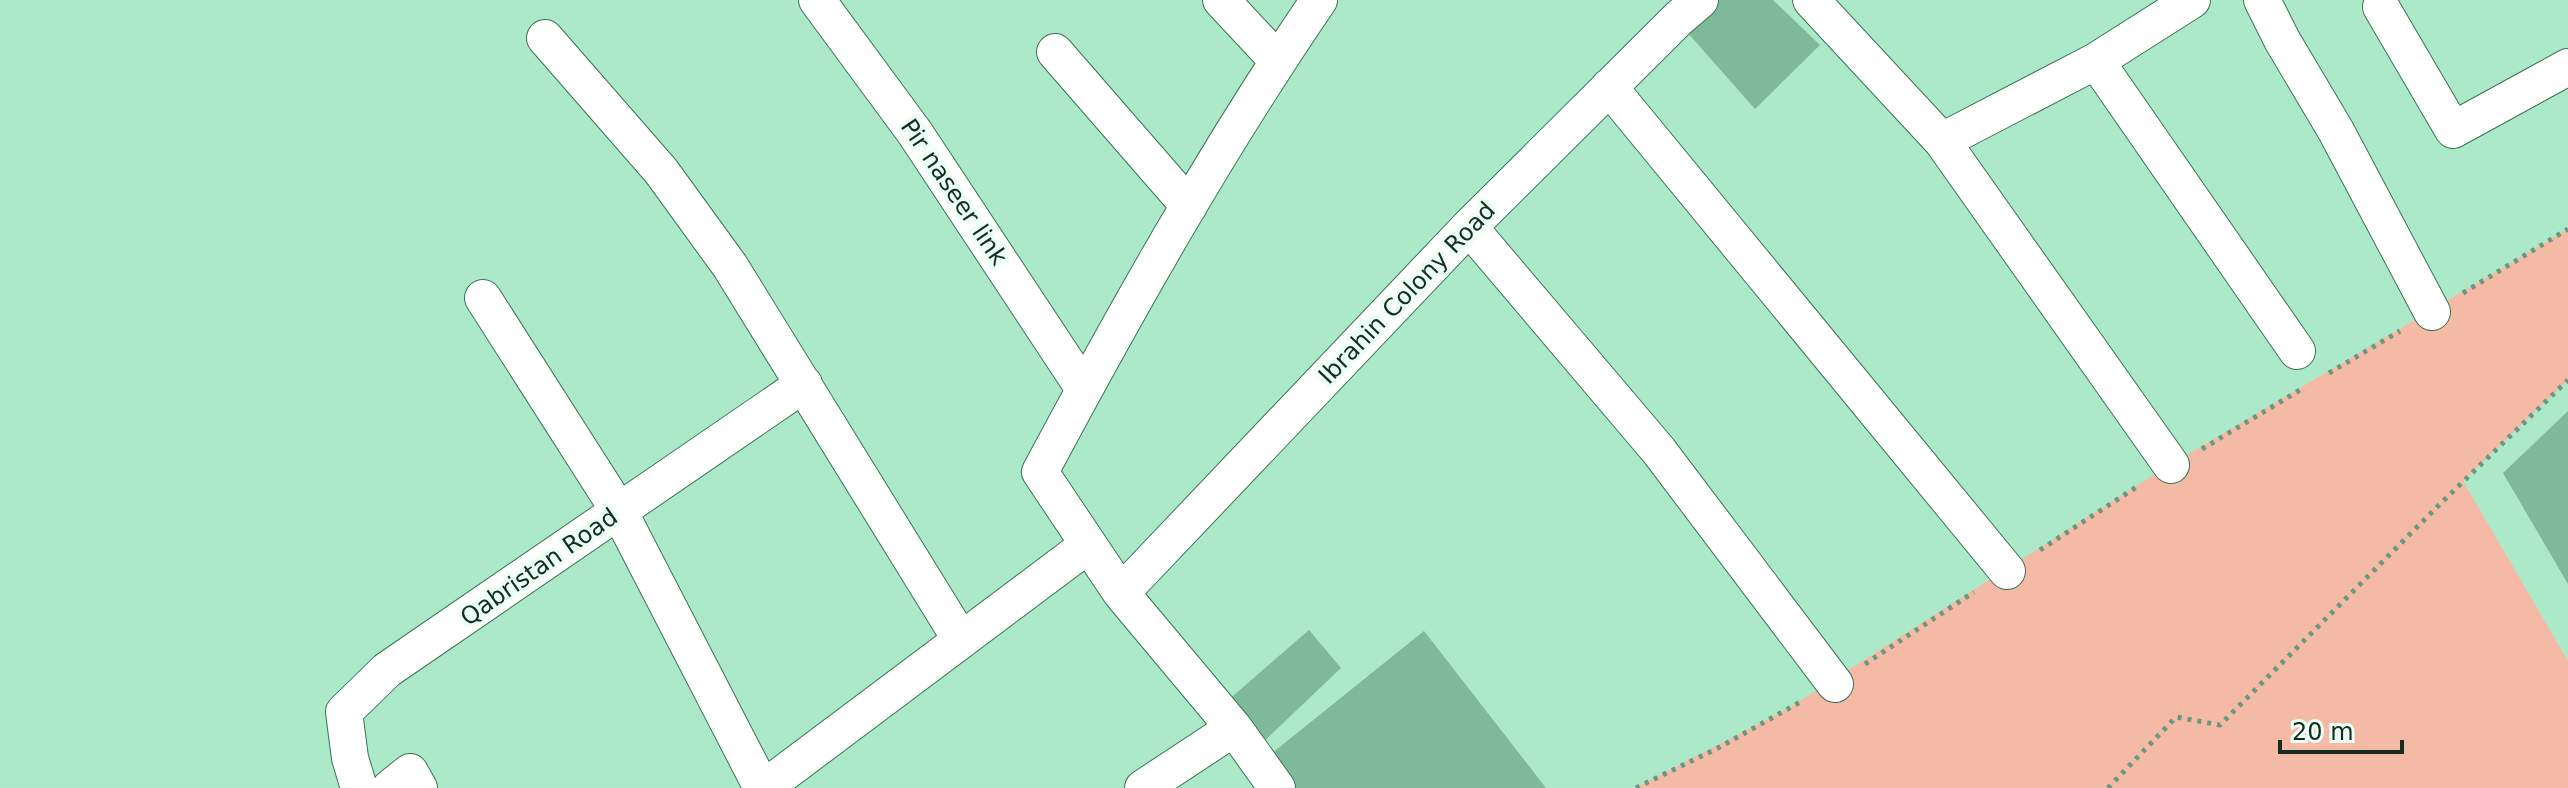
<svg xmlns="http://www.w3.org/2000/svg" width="2568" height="788" viewBox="0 0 2568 788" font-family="'DejaVu Sans',sans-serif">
  <rect width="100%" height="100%" fill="#ace9c8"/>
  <path fill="#f5baa5" d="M2568 229V380L2463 481 2568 661V788H1635L1789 708 2155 474Z"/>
  <path fill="#7eb99a" d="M1720 0H1773L1820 45 1755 109 1687 32Z
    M2568 411V584L2503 473Z
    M1309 630 1341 668 1258 747 1226 702Z
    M1424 631 1546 788H1288L1266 758Z"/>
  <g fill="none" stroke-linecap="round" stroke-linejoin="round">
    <defs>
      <path id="minor" d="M817 0 915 133 1084 389
        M1221 0 1278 61
        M1811 0 1942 141 2096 61 2192 0
        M2262 0 2282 40 2336 131 2432 312
        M2381 7 2453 130 2568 67
        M545 38 661 171 730 266 961 640
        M1055 52 1189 206
        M2096 61 2297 351
        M1609 87 2007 571
        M1942 141 2171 465
        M1469 227 1659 451 1835 684
        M483 298 619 511 762 788
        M1121 593 1469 227 1679 18 1700 0
        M359 788 350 758 344 712 387 670 804 384
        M390 788 410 772 419 788
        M764 788 1088 545
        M1143 788 1234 728
        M1277 788 1234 728 1121 593 1040 472C1126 311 1216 151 1319 0"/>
    </defs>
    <use href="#minor" stroke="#397457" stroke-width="38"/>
    <path stroke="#6b9880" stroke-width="5" stroke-dasharray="4 6" stroke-linecap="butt" d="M2463 293 2568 229
      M2329 373 2400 331
      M2202 449 2300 390
      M2040 550 2138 486
      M1865 664 1974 592
      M1636 788 1718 748 1802 701
      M2108 788 2176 717 2220 725 2440 504 2568 380"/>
    <use href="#minor" stroke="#fff" stroke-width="36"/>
  </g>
  <g text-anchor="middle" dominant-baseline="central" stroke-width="8" stroke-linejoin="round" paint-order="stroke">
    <g font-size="24" fill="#162e22" stroke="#edfef4">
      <text transform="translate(954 192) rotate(56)">Pir naseer link</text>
      <text transform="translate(1407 293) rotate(-46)">Ibrahin Colony Road</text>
      <text transform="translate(539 567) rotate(-35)">Qabristan Road</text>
    </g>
  </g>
  <path d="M2280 740v12h122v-12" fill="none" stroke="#162e22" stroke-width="4"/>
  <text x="2292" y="740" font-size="24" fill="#162e22" stroke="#edfef4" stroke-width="6" paint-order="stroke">20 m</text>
</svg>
